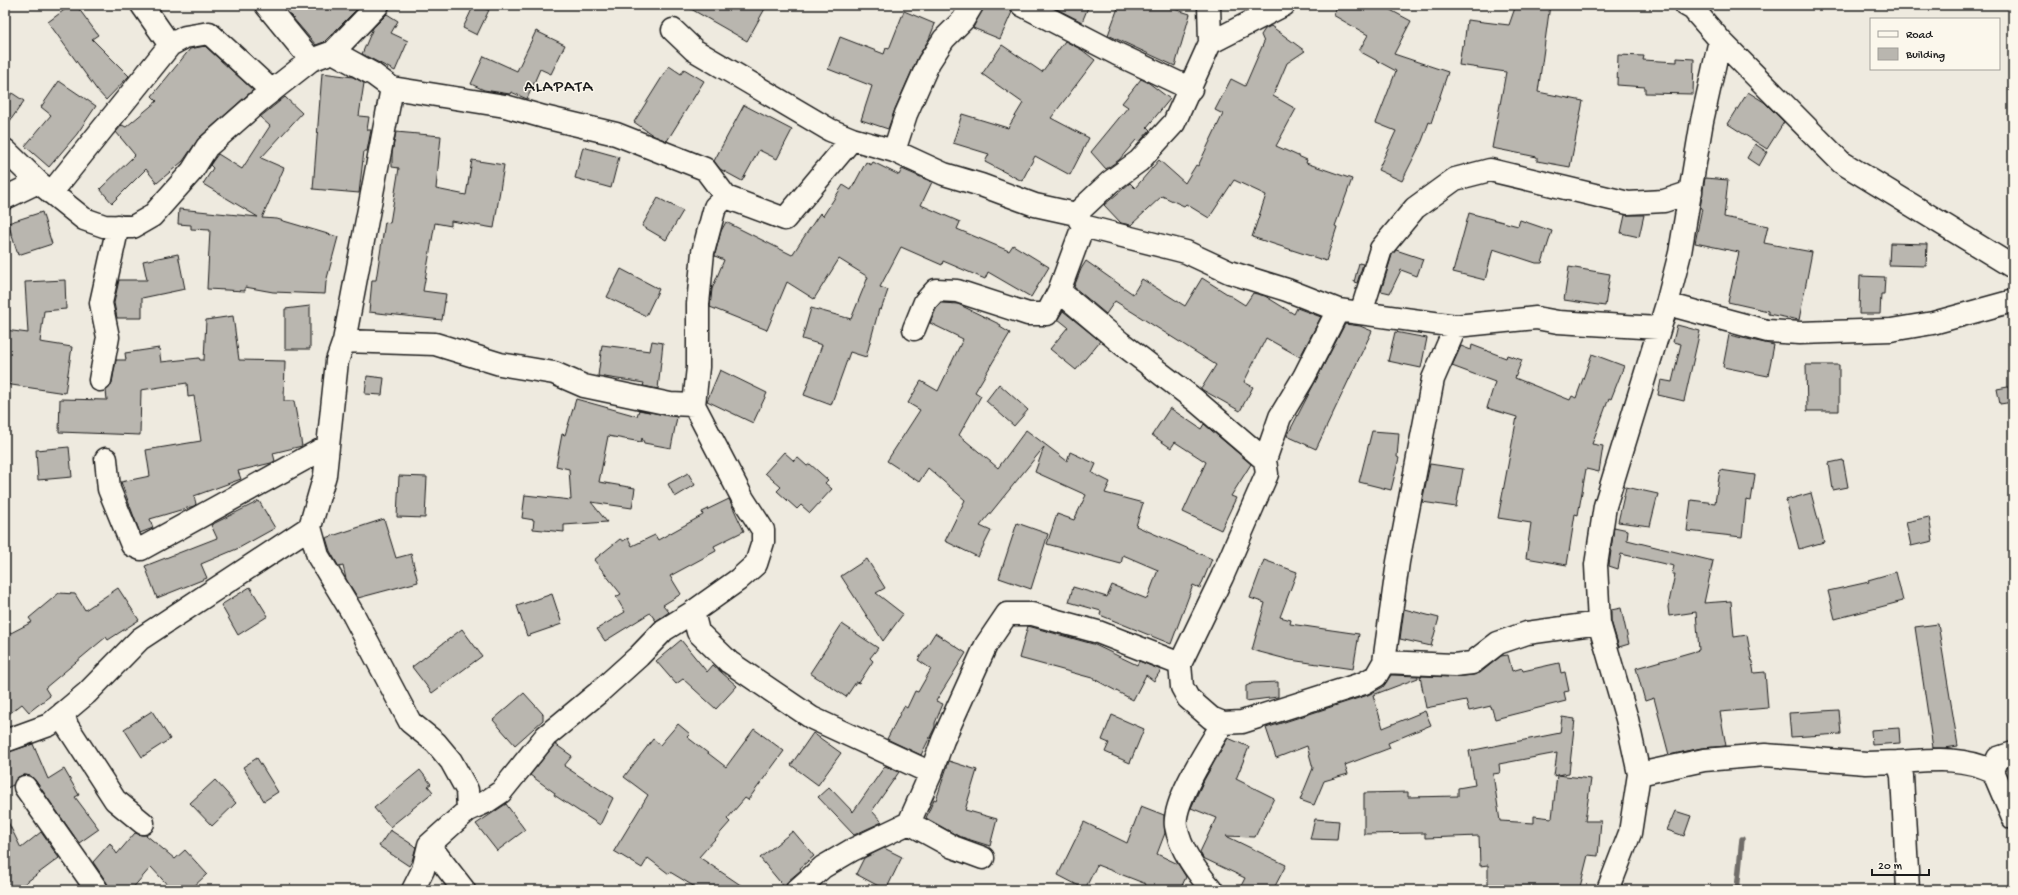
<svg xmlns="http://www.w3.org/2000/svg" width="2018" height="895" viewBox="0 0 2018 895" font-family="'Gochi Hand',sans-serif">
  <rect width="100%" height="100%" fill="#eeeadf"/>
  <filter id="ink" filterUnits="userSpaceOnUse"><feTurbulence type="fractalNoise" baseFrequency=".025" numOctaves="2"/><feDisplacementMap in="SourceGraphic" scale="8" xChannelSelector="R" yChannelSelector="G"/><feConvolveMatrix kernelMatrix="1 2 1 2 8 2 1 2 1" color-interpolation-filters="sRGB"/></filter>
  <g filter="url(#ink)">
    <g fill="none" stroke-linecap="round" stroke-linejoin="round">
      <path stroke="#6f6d69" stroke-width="5.5" d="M1737 890 1742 839"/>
    </g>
    <path fill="#b9b6af" stroke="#1c1c1c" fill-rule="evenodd" d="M71 5H76L98 35 92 39 129 76 106 100 97 90 48 22Z
      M291 5H361L324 42 316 45 286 10Z
      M474 5 489 10 477 35 463 28Z
      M684 5H767L747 41Z
      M984 5H996L1012 12 1000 39 973 28Z
      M1049 5H1089L1082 22Z
      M1119 5H1161L1190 14 1175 66 1108 35Z
      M1338 5H1381L1411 21 1394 54 1448 72 1431 123 1429 122 1422 141 1402 181 1378 170 1396 131 1376 123 1396 71 1359 51 1368 35 1333 15Z
      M1516 5H1550L1538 92 1583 101 1570 167 1537 161V157L1492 148 1506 72 1459 65 1462 45 1464 46 1467 20 1509 25Z
      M904 11 935 24 929 39 918 57 895 109 888 129 861 120 872 86 828 69 840 37 884 54 886 48 889 49Z
      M387 14 398 21 391 33 408 41 395 71 362 54 373 28Z
      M1271 26 1305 51 1287 63 1273 96 1296 109 1276 146 1307 160 1306 163 1352 179 1335 226 1337 227 1326 261 1252 237 1266 195 1234 180 1209 218 1186 204 1184 206 1162 196 1131 225 1121 223 1104 205 1130 183 1135 188 1159 160 1185 183 1196 165 1198 166 1223 114 1215 110 1231 79 1245 86 1264 42 1261 35 1265 29Z
      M536 31 565 45 551 74 540 69 527 99 511 92 510 94 484 90 471 84 484 56 517 71Z
      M1065 41 1082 50 1095 60 1051 118 1089 138 1070 175 1035 156 1022 181 985 162 989 154 953 143 962 114 1008 128 1023 103 982 74 1002 45 1042 72Z
      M205 46 253 90 199 138 183 161 157 183 146 169 112 203 100 189 135 155 116 132 122 125 126 127 157 101 152 96 190 49Z
      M1618 55 1644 56 1643 60 1677 62V58L1694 59 1693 94 1645 93V87L1617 85Z
      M669 66 681 74 684 69 704 81 667 141 654 136 634 122Z
      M322 73 353 77 364 83 359 116 369 117 367 130H371L367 151H364L359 193 313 189Z
      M1141 79 1149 83 1170 99 1147 127 1150 130 1142 139 1139 143 1136 140 1119 160 1106 169 1091 152 1128 107 1122 103Z
      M59 81 96 106 77 134 49 167 25 146 51 115 41 107Z
      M1748 92 1764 102 1784 122 1767 149 1728 124Z
      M12 93 24 101 5 128V103Z
      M285 97 302 113 261 158 284 168 262 218 277 219 338 237 326 282 325 294 273 292 245 287V291L207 289 210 230 191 229V225L178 224 179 209 258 217 203 184 213 168 210 165 218 154 242 169 270 126 260 117Z
      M744 105 792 130 777 159 759 150 742 181 720 169 714 161Z
      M396 132 441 136 436 189 466 195 472 160 504 165 494 228 451 221V226L435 223 423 291 446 294 442 320 369 312 372 280H376L385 222 390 223 399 168 392 167V153Z
      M1755 144 1767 152 1759 166 1747 158Z
      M583 147 619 157 611 188 575 178Z
      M866 162 871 165 873 162 899 175 902 169 932 182 921 205 960 222 957 229 1009 251 1013 245 1049 267 1031 297 988 272 985 279 943 261 942 265 901 247 880 287 888 290 881 310 879 309 866 357 850 352 831 405 804 395 822 345 802 339 811 308 851 319 868 277 839 259 814 299 787 282 767 330 710 307 712 289 724 260 715 256V254L721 231 726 222 792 255 820 213 823 216 843 185 851 190Z
      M1705 178 1728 180 1724 217 1768 226 1764 243 1812 252 1799 320 1768 314V311L1728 302 1739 252 1695 243 1702 208H1700Z
      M658 198 683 211 666 240 642 226Z
      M42 212 52 244 18 255 8 223Z
      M1469 213 1518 226 1520 220 1552 231 1542 263H1536L1493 249 1485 280 1453 272Z
      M1625 215H1644L1639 237 1621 233Z
      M1890 243 1927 244 1926 266 1889 265Z
      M1396 250 1423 259 1417 276 1401 270 1390 293 1381 291 1392 255Z
      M178 254 185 289 142 298V318H117L114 303 119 280H147L143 261Z
      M1086 261 1133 294 1142 279 1185 306 1202 278 1245 305 1253 293 1265 296 1294 314 1297 308 1321 317 1300 357 1266 338 1244 382 1253 387 1240 411 1201 389 1216 365 1115 301 1106 314 1074 287 1081 269Z
      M1359 263 1363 264 1357 283 1354 282Z
      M1569 267 1610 274 1605 306 1564 300Z
      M621 269 659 289 646 316 607 297Z
      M1860 276 1885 277 1884 294H1881L1880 314H1859Z
      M65 280 66 309 44 311 40 342 72 347 65 393 5 384V330L28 333 25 282Z
      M941 303 958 304 1001 325 1000 327 1010 333 975 392 981 396 959 435 998 468 1026 430 1067 461 1070 452 1096 464 1092 473 1110 482 1105 493 1143 503 1136 526 1212 559 1200 588 1193 585 1171 644 1100 615 1101 611 1069 602 1073 587 1107 597 1112 585 1147 599 1158 570 1123 555 1121 564 1047 544 1057 514 1074 520 1086 495 1035 472 1044 447 980 526 991 531 978 557 945 541 965 500 928 468 919 482 887 461 920 410 908 403 921 381 938 391 963 339 930 323 937 307Z
      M310 306V349H285V309Z
      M1063 311 1100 341 1076 370 1050 349 1068 327 1058 319Z
      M233 316 239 360 285 361 284 401H294L302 446 273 453 275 461 271 463 238 471 241 479 194 496 196 504 194 506 150 519 153 528 140 533 121 482 150 476 146 450 201 441 194 396 188 397 187 383 141 390 140 435 59 432 60 399 107 400 106 390 112 383 116 360H126L125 353 159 348 161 362 199 358 200 360H204L206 320Z
      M1345 324 1360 326 1372 331 1316 449 1287 436Z
      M1677 325 1700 331 1684 401 1658 395 1661 380 1672 382 1681 344 1673 342Z
      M1395 332 1427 338 1421 368 1388 361Z
      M1729 335 1774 345 1768 376 1723 367Z
      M652 341 663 343 658 389 643 386 644 383 598 376 602 345 650 351Z
      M1472 345 1506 358 1507 355 1522 360 1515 378 1570 400 1572 396 1576 398 1592 354 1624 366 1611 399 1609 398 1592 444 1603 446 1599 472 1586 469 1578 515 1575 514 1567 565 1526 558 1531 523 1498 518 1517 417 1487 408 1495 382 1452 366 1461 346 1471 350Z
      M1806 365H1839V411H1807Z
      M720 370 767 393 753 423 707 401Z
      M367 376 384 378 382 395 365 394Z
      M999 384 1028 410 1014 426 986 401Z
      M2013 386V402L2000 404 1997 389Z
      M576 399 637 416 639 410 677 417 671 448 644 443 642 438 641 442 608 436 599 482 635 488 632 508 591 502 607 522 564 525V532L533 529 534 520 522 518 525 495 571 500 569 469 556 466 562 434 565 435Z
      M1170 408 1201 429 1204 424 1251 464 1231 496 1236 498 1221 530 1183 512 1206 462 1175 442 1171 448 1152 435Z
      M1372 431 1399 433 1397 457 1399 458 1391 490 1359 482Z
      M69 447 72 477 38 480 36 450Z
      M784 452 794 461 797 457 807 466 810 464 828 480 825 483 832 489 810 513 801 505 797 509 777 491 781 487 765 473Z
      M1843 460 1848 487 1833 490 1829 463Z
      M1430 464 1463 469 1456 507 1422 502Z
      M1720 470 1755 475 1751 501 1746 500 1742 537 1687 531 1691 500 1715 503Z
      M688 473 695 485 675 497 668 484Z
      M399 476 427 477 425 518 397 517Z
      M1626 487 1658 494 1650 526 1618 522Z
      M1811 493 1824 542 1799 549 1786 500Z
      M729 499 744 531 714 546 716 551 670 576 681 594 663 605 669 612 656 621 650 613 605 641 597 629 625 612 616 597 621 594 594 560 620 539 623 541 628 538 632 546 655 535 658 540 703 515 702 512Z
      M259 501 275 528 239 548 201 564 207 578 157 598 145 566 217 538 211 525Z
      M1929 517 1933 541 1911 546 1906 522Z
      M384 519 396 558 411 554 418 582 358 598 346 579 343 566 339 567 330 551 326 538Z
      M1017 523 1048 534 1031 589 999 578Z
      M1614 527 1628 530 1627 540 1713 561 1704 603 1731 601 1734 637 1747 635 1754 673 1765 672 1768 708 1720 712 1726 746 1701 748 1669 755 1654 698 1645 701 1636 668 1699 650 1696 612 1669 616 1668 607 1675 574H1672L1674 566 1621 554 1618 569 1609 566Z
      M867 559 885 588 876 593 903 614 883 641 841 576Z
      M1264 560 1297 572 1280 617 1291 620 1290 624 1359 634 1353 669 1290 660 1252 650 1265 603 1250 598Z
      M1896 572 1903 601 1835 619 1828 591 1869 582 1868 580Z
      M250 587 268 616 238 635 221 605Z
      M118 588 139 620 108 640 106 637 45 688 50 696 29 712 22 704 5 717V636L32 622 29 618 59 593 75 594 85 610Z
      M552 594 562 624 527 636 517 606Z
      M1621 608 1629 644 1619 647 1611 621V610Z
      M1404 609 1439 618 1431 646 1400 639Z
      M842 624 878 648 870 658 873 661 859 683 856 682 846 697 810 673Z
      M1938 624 1958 746 1945 748H1933L1915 627Z
      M1028 626 1093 644 1137 665 1139 661 1161 670 1154 681 1146 675 1133 700 1092 678 1019 658Z
      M462 629 482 656 432 693 412 667Z
      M935 633 966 653 936 701 943 704 935 723V727L921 755 887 739 904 706 907 708 915 691 918 692 931 669 918 660Z
      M681 640 707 672 713 665 737 686 716 709 683 679 676 684 656 661Z
      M1508 655 1512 671 1522 668 1523 671 1559 663 1561 673 1565 672 1569 691 1564 692 1566 701 1495 719 1491 706 1469 711 1466 700 1426 708 1420 676 1454 677 1473 675 1480 673 1501 656Z
      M1391 675 1418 676V678L1373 695 1383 728 1425 711 1431 725 1388 743 1390 748 1345 765 1348 774 1324 781 1314 805 1300 800 1313 768 1307 746 1276 758 1266 728 1368 695 1383 687Z
      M1278 682V697L1246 701V686L1253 683Z
      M524 693 543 714V720L515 745 493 720Z
      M1839 710 1841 734 1791 737 1789 713Z
      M152 711 170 739 142 757 124 729Z
      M1112 715 1144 729 1130 763 1105 752 1109 743 1102 740Z
      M1562 717 1575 719 1569 773 1557 775 1591 779 1585 821H1601L1598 856 1588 855 1580 887H1577L1576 890H1488V865L1480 866 1479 836 1425 838V833L1364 834V793L1408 792V797L1458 796V788L1475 785 1469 751 1560 733ZM1557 753 1554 776 1557 775 1552 818 1534 816V823L1500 821 1493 774 1500 773 1499 764Z
      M678 724 690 734 687 737 726 767 754 729 784 751 748 800 745 798 727 819 730 822 699 857 748 890H700L670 872 669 874 648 858 642 868 614 851 648 795 624 777 653 739 660 745Z
      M1899 728 1900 743 1872 745 1871 730Z
      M813 733 841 753 818 785 791 765Z
      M1228 738 1249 747 1236 779 1274 798 1255 837 1226 836 1286 865 1273 890H1250L1241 886 1245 878 1203 858 1200 852 1216 818 1191 808 1204 780Z
      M33 744 48 779 64 769 79 795 75 797 99 829 79 843 35 780 31 776 24 775 18 777 13 785 5 789V753Z
      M555 744 572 756 564 766 613 798 600 825 554 795 555 793 530 775Z
      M257 758 278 792 264 801 243 767Z
      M949 761 977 770 965 810 997 819 990 846 958 836 926 818 934 799 936 800Z
      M885 766 899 772 872 811 882 822 854 835 818 797 829 787 853 812Z
      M420 770 431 784 428 786 433 792 390 827 374 808Z
      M215 780 236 803 212 826 190 803Z
      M506 804 525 830 497 851 476 824Z
      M1141 806 1164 815 1165 833 1157 854 1178 864 1186 877 1180 890H1143L1146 884 1097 865 1085 889 1058 875 1084 822 1127 843Z
      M1675 811 1691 816 1684 836 1667 830Z
      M5 816 21 848 41 832 59 858 16 890H5Z
      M1315 819 1339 821 1337 840 1310 839Z
      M390 830 416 847 412 861 409 866 379 846Z
      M793 831 814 856 800 868 801 870 788 881 785 888 760 858Z
      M135 833 141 835H146L175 859 185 850 207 874 190 890H172L151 867 131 890H109L107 883 93 862 110 843 117 854Z
      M884 848 902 857 886 890 856 874 864 858Z"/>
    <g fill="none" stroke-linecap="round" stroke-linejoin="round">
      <defs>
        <path id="minor" d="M142 5 170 45
          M266 5 311 60
          M1022 5 1117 54 1191 89
          M1209 5 1210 43
          M1686 5 1693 9 1720 40 1841 162 2013 267
          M673 30 694 50 830 130 852 139 894 151 944 174 981 185 1035 205 1076 214 1083 226 1059 291 1047 314H1028L957 291 936 290 925 302 914 329
          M333 52 373 74 392 88 505 106 544 117 616 134 705 169 726 197 785 219 852 139
          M392 88 344 341 337 361 325 475 310 527 318 556 353 614 410 722 436 743 451 761 467 790 468 810 429 845 423 870 413 890
          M5 150 38 182 84 219 104 226 133 227 152 216 192 171 207 147 259 101 311 60 333 52 378 5
          M894 151 906 114 929 62 944 39 963 20 972 5
          M51 193 170 45 185 37 209 33 272 91
          M5 198 38 182
          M1076 214 1110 182 1139 161 1174 123 1210 43 1284 5
          M1083 226 1186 252 1229 272 1287 290 1338 310 1456 326 1536 318 1558 322 1658 328
          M1059 291 1121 343 1195 400 1265 460 1267 474 1256 499 1222 577 1180 664 1182 687 1188 698 1211 718 1223 723 1242 722 1364 683 1376 676 1384 662 1398 562 1433 379 1456 326
          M1667 304 1767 331 1800 333 1891 330 1933 323 2013 301
          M1361 313 1381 249 1415 208 1455 179 1490 170 1628 203 1664 201 1691 192
          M344 341 435 344 500 364 554 373 584 386 670 404 694 405 698 367V304L703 252 715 207 726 197
          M100 380 108 337 101 303 118 226
          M106 459 109 489 132 545 141 549 328 446
          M1265 460 1280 417 1304 377 1338 310
          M693 612 698 632 729 662 812 718 931 773
          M1384 662 1454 665 1472 663 1498 643 1527 633 1599 623
          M63 713 67 726 115 800 143 823
          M5 741 49 725 87 693 140 639 310 527
          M1898 762C1932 760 1961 756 1993 771L2013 818
          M1993 771 1998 758 2013 753
          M1639 774 1704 760 1765 755 1866 763 1898 762 1902 776 1908 890
          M25 787 97 890
          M468 810 486 802 501 792 546 736 598 693 639 656 664 630 693 612 738 580 756 564 763 542V530L743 499 694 405
          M909 823 953 847 983 858
          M429 845 464 890
          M797 890 823 867 852 850 909 823 931 773 943 740 986 645 1007 614H1032L1098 632 1180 664
          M1212 890C1197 872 1180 850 1176 826 1172 802 1210 745 1223 723
          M1608 890 1630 833 1639 774 1627 719 1599 623 1596 565 1605 506 1667 304 1680 253 1702 121 1720 40"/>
      </defs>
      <use href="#minor" stroke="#1c1c1c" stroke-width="25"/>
      <use href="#minor" stroke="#fbf7ec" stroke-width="22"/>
    </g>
  </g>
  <g text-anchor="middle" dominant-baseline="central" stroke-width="3" stroke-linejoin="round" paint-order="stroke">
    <g font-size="17" letter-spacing="1" fill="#1c1c1c" stroke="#fbf7ec">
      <text x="559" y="88">ALAPATA</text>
    </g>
  </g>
  <rect width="2018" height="895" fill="none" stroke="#fbf7ec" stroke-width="20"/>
  <rect x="10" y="10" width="1998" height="875" fill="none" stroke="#1c1c1c" stroke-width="1.5" filter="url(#ink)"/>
  <rect x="1870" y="18" width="130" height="52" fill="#fbf7ec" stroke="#a29f99"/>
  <rect x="1878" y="31" width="20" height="6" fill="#fbf7ec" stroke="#a29f99"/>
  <text x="1906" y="38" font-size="12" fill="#1c1c1c">Road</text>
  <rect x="1878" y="48" width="20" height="12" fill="#b9b6af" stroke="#a29f99"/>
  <text x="1906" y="58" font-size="12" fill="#1c1c1c">Building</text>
  <path d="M1872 869v6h57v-6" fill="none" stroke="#1c1c1c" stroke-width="2"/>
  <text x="1878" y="869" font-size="12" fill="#1c1c1c" stroke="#fbf7ec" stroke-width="3" paint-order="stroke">20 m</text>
</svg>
